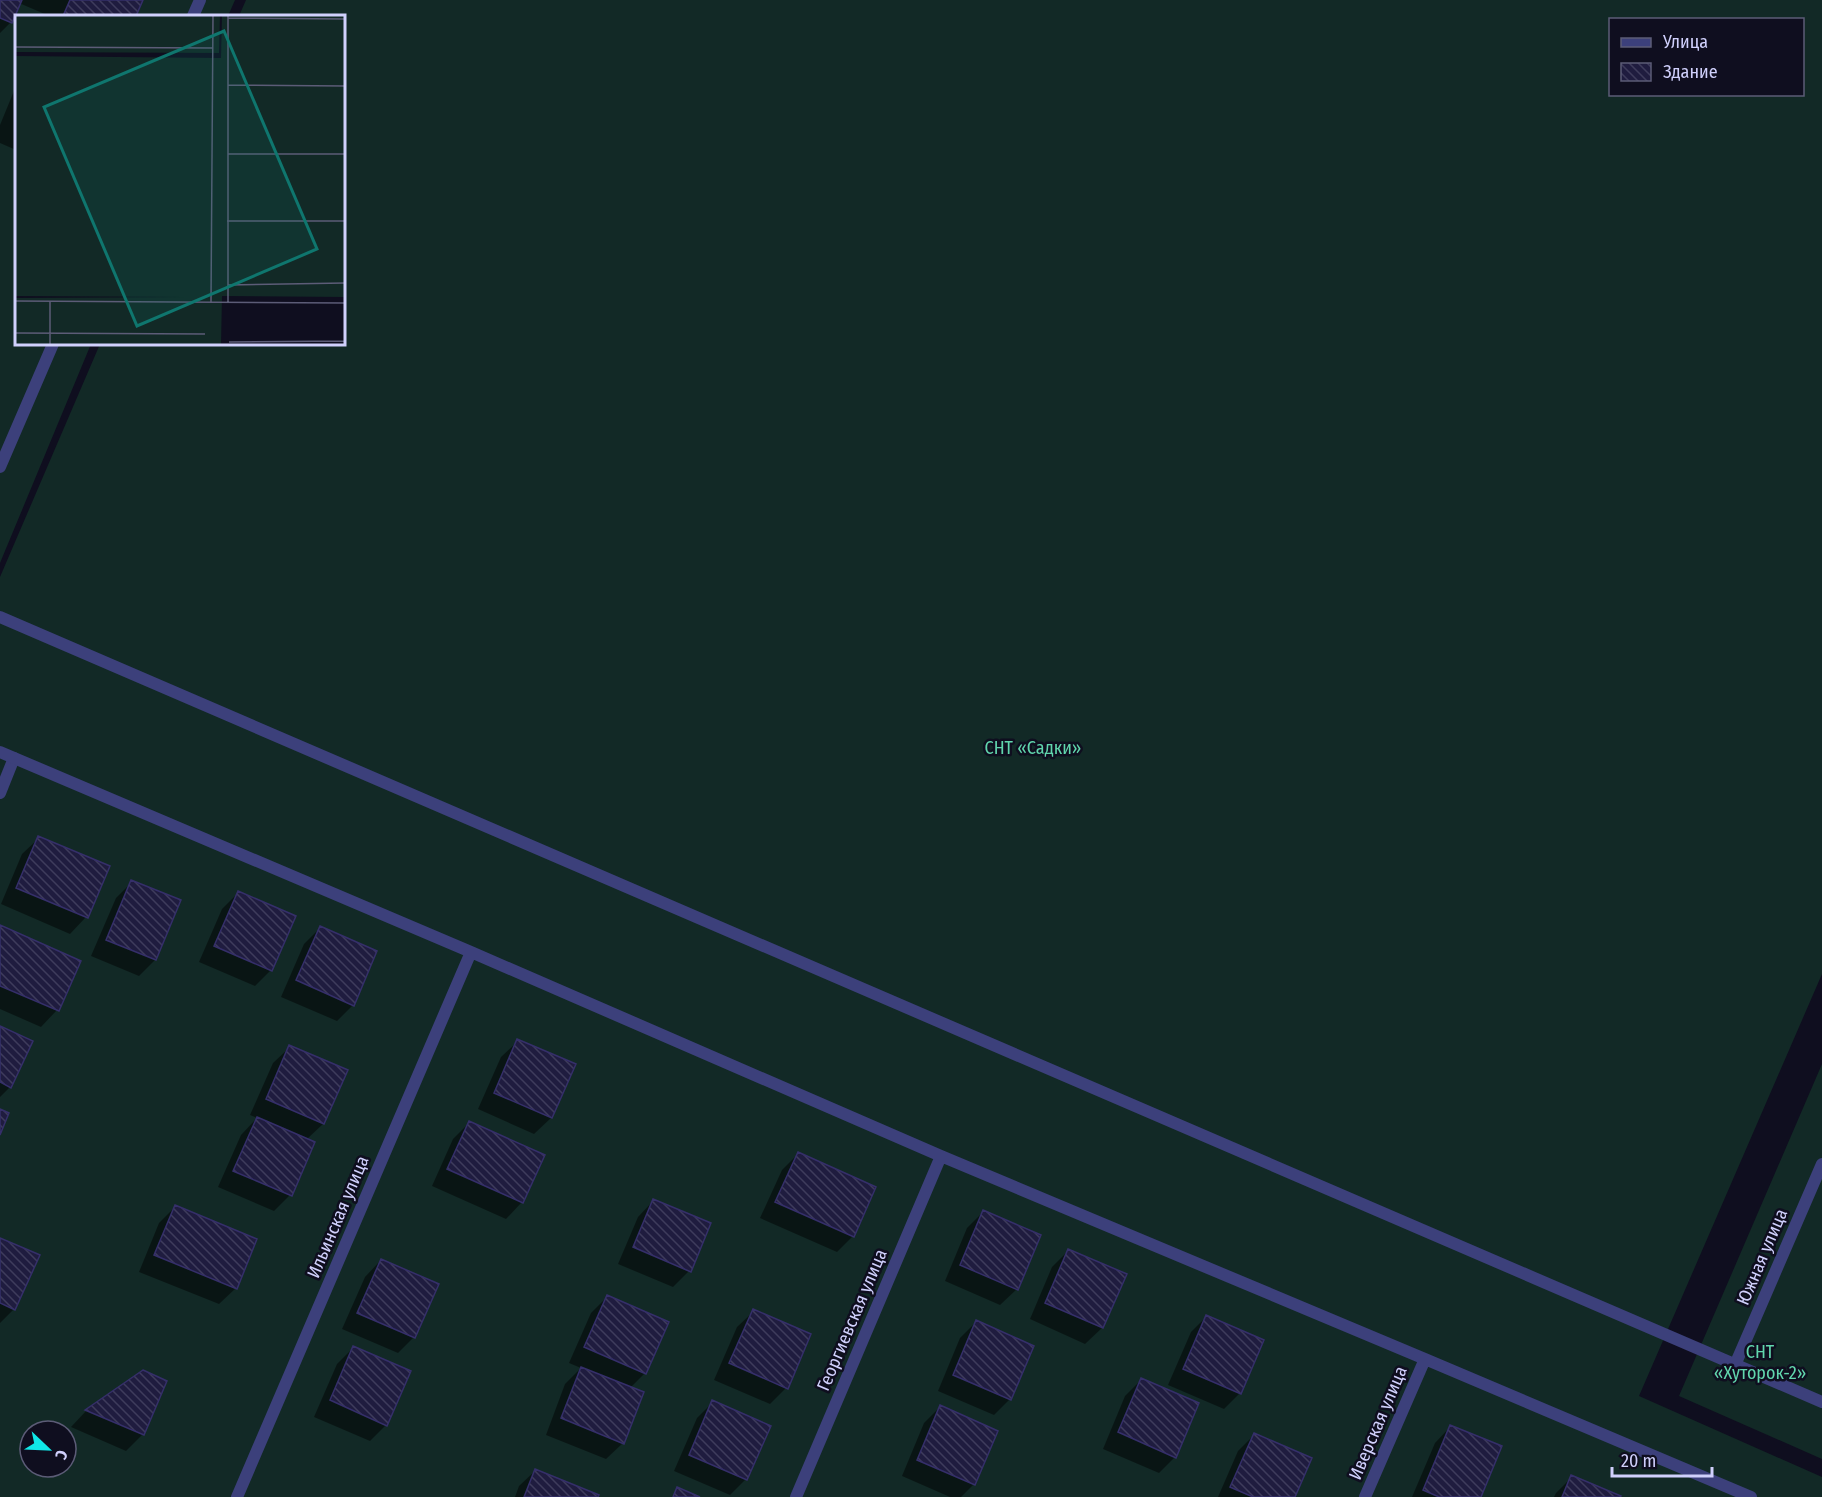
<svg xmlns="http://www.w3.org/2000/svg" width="1822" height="1497" viewBox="0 0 1822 1497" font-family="'Fira Sans Condensed',sans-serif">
  <defs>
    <pattern id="building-back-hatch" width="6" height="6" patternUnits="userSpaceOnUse" patternTransform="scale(1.5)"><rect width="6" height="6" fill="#1f1c3f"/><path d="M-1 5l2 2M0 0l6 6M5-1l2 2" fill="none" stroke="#3e3c5c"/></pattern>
  </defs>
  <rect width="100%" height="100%" fill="#0f0e1f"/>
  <path fill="#122926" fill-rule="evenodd" d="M0 0H235L228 16H16V344H91L0 563Z
    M246 0H1822V974L1639 1396 1822 1477V1497H0V577L100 344H344V16H239ZM1610 20H1802V94H1610ZM30 1431H66V1467H30Z
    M1822 1064V1459L1679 1396Z"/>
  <path fill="#0007" d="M0 0H141L134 16H46L47 15 19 3 11 22 0 33Z
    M16 86V150L0 143V125Z
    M39 838 108 867 86 917 70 934 1 904 22 854Z
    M132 882 155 960 139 976 91 956 116 898Z
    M238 893 271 970 255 986 199 962 222 909Z
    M0 927 79 961 57 1010 41 1027 0 1009Z
    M320 928 353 1005 337 1021 281 997 304 944Z
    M0 1027 10 1087 0 1097Z
    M518 1041 574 1065 551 1118 534 1134 478 1109 501 1057Z
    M290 1047 346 1071 323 1124 306 1140 313 1143 290 1195 274 1211 218 1187 241 1135 257 1118 250 1115 273 1063Z
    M469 1123 522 1202 506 1219 432 1186 453 1139Z
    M798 1154 853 1236 837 1252 760 1218 782 1170Z
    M654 1200 689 1271 673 1287 618 1264 638 1217Z
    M175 1207 236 1288 219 1304 139 1272 159 1223Z
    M983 1212 1017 1289 1000 1305 945 1281 967 1228Z
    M0 1239 14 1309 0 1323Z
    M1069 1250 1125 1275 1102 1328 1085 1344 1030 1319 1052 1267Z
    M381 1260 414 1337 398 1353 342 1329 365 1277Z
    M607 1297 645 1373 630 1388 623 1443 606 1459 546 1435 565 1384 581 1368 569 1363 591 1313Z
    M754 1311 786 1388 770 1404 714 1380 737 1327Z
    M1207 1316 1240 1393 1224 1409 1168 1385 1191 1332Z
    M976 1322 1010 1399 994 1415 938 1391 960 1338Z
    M353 1348 386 1425 370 1441 314 1417 337 1364Z
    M143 1372 165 1382 142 1435 126 1451 71 1427 86 1411Z
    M1141 1380 1175 1457 1159 1473 1103 1449 1125 1396Z
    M713 1402 746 1479 730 1495 674 1471 697 1418Z
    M940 1407 974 1484 961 1497H950L902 1476 924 1423Z
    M1451 1426 1480 1497H1412L1435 1443Z
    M1254 1435 1293 1497H1218L1238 1451Z
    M536 1470 597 1497H515L519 1486Z
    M1572 1477 1619 1497H1554L1556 1493Z"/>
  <path fill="url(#building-back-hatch)" stroke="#352f6a" stroke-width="1.5" d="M0 0H22L12 23 0 18Z
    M70 0H143L136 16H63Z
    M38 836 110 866 88 918 16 888Z
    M131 880 181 900 156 960 106 940Z
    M238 891 296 916 272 971 214 946Z
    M0 925 81 961 59 1011 0 986Z
    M320 926 377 951 354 1006 296 980Z
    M0 1026 33 1041 11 1088 0 1082Z
    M517 1039 576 1064 552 1118 494 1093Z
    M289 1045 348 1070 324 1124 266 1099Z
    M0 1109 9 1113 0 1135Z
    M257 1117 315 1142 292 1196 233 1171Z
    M469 1121 545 1155 523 1203 447 1169Z
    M798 1152 876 1187 854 1237 775 1202Z
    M653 1199 711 1223 691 1272 633 1247Z
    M175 1205 257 1239 237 1289 154 1255Z
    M983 1210 1041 1235 1018 1290 960 1265Z
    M0 1238 40 1255 15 1310 0 1303Z
    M1068 1249 1127 1274 1103 1328 1045 1303Z
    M381 1259 439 1284 415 1338 357 1313Z
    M607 1295 669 1322 646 1374 584 1347Z
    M753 1309 811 1334 788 1389 729 1363Z
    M1206 1315 1264 1340 1241 1394 1183 1369Z
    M976 1320 1034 1346 1011 1400 953 1375Z
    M353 1346 411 1371 387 1426 330 1400Z
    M581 1367 644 1392 624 1444 561 1418Z
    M143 1370 167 1381 144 1435 85 1410Z
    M1141 1378 1199 1403 1176 1458 1118 1432Z
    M712 1400 771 1426 747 1480 689 1455Z
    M940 1405 998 1431 975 1485 917 1460Z
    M1450 1425 1502 1446 1481 1497H1439L1423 1490Z
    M1254 1433 1312 1458 1295 1497H1253L1230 1487Z
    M535 1469 599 1495 598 1497H524Z
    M1571 1475 1621 1496 1620 1497H1562Z
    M677 1487 700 1497H673Z"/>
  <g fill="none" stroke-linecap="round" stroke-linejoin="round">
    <path stroke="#3c407b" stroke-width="12" d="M0 793 14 758"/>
    <path stroke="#3c407b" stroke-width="12" d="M193 16 200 0
      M0 467 53 344
      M0 617 1822 1402
      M0 752 471 952 941 1156 1425 1359 1365 1497
      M1425 1359 1751 1497
      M1735 1365 1822 1164
      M237 1497 471 952
      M796 1497 941 1156"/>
  </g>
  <g text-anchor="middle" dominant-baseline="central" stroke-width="5" stroke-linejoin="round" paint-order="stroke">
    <g font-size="18" fill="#61d6ad" stroke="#0f0e1f">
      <text x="1033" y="748">СНТ «Садки»</text>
      <text x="1760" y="1352">СНТ<tspan x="1760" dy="21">«Хуторок-2»</tspan></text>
    </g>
    <g font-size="18" fill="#d0d0fc" stroke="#0f0e1f">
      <text transform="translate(338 1217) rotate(-67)">Ильинская улица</text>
      <text transform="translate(1762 1257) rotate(-67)">Южная улица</text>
      <text transform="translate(852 1320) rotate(-67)">Георгиевская улица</text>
      <text transform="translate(1378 1423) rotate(-67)">Иверская улица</text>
    </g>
  </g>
  <g transform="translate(15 15)">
    <rect width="330" height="330" fill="#0f0e1f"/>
    <path d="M0 0H205L204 38 0 37ZM207 0H330V282L207 281 206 330H0V283L170 282 0 281V41L206 43Z" fill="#122926"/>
    <path fill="none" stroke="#5c5c77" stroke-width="1.5" d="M213 1V70M213 3 330 4M0 32 198 33M213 139H330M212 206H330M213 270 330 268M0 286 330 288M196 287 198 0M213 287V70L330 71M0 318 190 319M214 327 330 326M330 329V307M35 330V286"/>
    <path fill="#0f766e" fill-opacity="0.15" stroke="#0f766e" stroke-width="3" d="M209 16 302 234 122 311 29 92Z"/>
    <rect width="330" height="330" fill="none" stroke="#d0d0fc" stroke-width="3"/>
  </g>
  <rect x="1609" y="18" width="195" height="78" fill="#0f0e1f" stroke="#5c5c77" stroke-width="1.5"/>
  <rect x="1621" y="38" width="30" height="9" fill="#3c407b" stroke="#5c5c77" stroke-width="1.5"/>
  <text x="1663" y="48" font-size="18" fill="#d0d0fc">Улица</text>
  <rect x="1621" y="63" width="30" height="18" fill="url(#building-back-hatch)" stroke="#5c5c77" stroke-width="1.5"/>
  <text x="1663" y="78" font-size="18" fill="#d0d0fc">Здание</text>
  <g transform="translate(48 1449) rotate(113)"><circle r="28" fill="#0f0e1f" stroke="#5c5c77" stroke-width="1.5"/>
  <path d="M0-4.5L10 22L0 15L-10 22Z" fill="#10e8e7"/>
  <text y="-9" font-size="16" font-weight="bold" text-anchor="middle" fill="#d0d0fc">С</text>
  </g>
  <path d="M1612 1467v9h100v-9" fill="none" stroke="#d0d0fc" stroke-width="3"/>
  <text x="1621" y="1467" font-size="18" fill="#d0d0fc" stroke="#0f0e1f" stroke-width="4.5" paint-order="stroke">20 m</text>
</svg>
